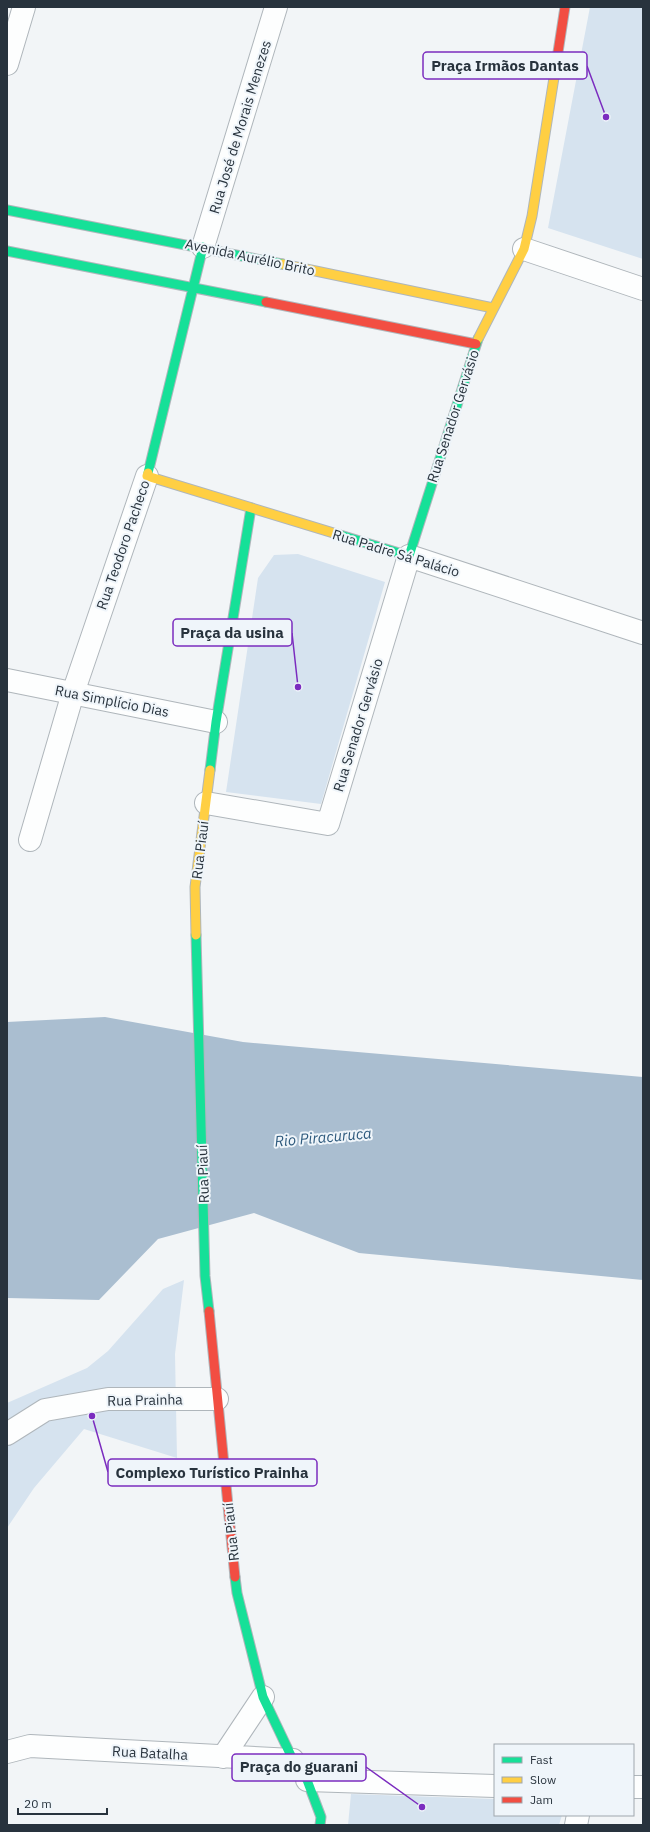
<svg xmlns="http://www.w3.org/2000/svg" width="650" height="1832" viewBox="0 0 650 1832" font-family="'IBM Plex Sans',sans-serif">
  <rect width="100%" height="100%" fill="#f2f5f7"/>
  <path fill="#d6e3ef" d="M590 7H643V259L548 228Z
    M298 554 385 582 321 804 226 792 258 578 274 555Z
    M184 1280 175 1354 177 1458 84 1429 34 1488 7 1528V1403L87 1368 108 1351 163 1289Z
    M351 1794 495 1799V1815H562L559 1825H348Z"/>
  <path fill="#aabed0" d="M105 1017 243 1042 643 1077V1280L359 1253 254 1213 158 1239 99 1300 7 1298V1022Z"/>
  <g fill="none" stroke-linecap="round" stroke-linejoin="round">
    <defs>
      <path id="street" d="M7 64 24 7
        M203 247 276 7
        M524 249 643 289
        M7 680 216 722
        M206 803 328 824 409 556 643 633
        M30 840 73 693 147 476
        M7 1434 45 1410 108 1399H217
        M7 1752 30 1746 293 1760
        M223 1757 263 1697
        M307 1780 495 1786
        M633 1787H643
        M576 1825 578 1815"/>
      <path id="fast" d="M7 210 282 264
        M7 251 266 302
        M148 473 203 247
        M340 535 409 556 478 339
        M210 770 216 722 251 508
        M196 935 205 1276 209 1311
        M235 1577 237 1593 263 1697 293 1760 307 1780 321 1817 320 1825"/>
      <path id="slow" d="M282 264 493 308
        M478 339 524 249 532 216 556 65
        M148 473 147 476 340 535
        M196 935 195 887 210 770"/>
      <path id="jam" d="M556 65 565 7
        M266 302 476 344
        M209 1311 235 1577"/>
    </defs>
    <use href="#street" stroke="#afb6bb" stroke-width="24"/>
    <use href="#fast" stroke="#afb6bb" stroke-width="11"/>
    <use href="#slow" stroke="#afb6bb" stroke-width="11"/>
    <use href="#jam" stroke="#afb6bb" stroke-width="11"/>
    <use href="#street" stroke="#fdfefe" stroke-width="22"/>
    <use href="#fast" stroke="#16e098" stroke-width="9"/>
    <use href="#slow" stroke="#ffcf43" stroke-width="9"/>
    <use href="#jam" stroke="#f24e42" stroke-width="9"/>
  </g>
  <g text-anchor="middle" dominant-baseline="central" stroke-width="4" stroke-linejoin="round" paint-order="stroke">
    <g font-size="14" fill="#28333d" stroke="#eff5fa">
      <text transform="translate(240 127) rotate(-73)">Rua José de Morais Menezes</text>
      <text transform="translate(250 257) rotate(12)">Avenida Aurélio Brito</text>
      <text transform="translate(453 416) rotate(-72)">Rua Senador Gervásio</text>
      <text transform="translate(123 545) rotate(-71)">Rua Teodoro Pacheco</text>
      <text transform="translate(396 553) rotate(17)">Rua Padre Sá Palácio</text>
      <text transform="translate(112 701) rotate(11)">Rua Simplício Dias</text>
      <text transform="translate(358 725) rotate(-73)">Rua Senador Gervásio</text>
      <text transform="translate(200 850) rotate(-83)">Rua Piauí</text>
      <text transform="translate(203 1174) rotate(-92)">Rua Piauí</text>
      <text transform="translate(145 1400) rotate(-1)">Rua Prainha</text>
      <text transform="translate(231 1532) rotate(-96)">Rua Piauí</text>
      <text transform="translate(150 1753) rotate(3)">Rua Batalha</text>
    </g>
    <g font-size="15" font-style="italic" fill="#2d597c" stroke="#eff5fa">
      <text transform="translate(323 1137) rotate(-5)">Rio Piracuruca</text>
    </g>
  </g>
  <path fill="none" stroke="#7b2cbf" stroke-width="1.5" d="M606 117L587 66M298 687L292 633M92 1416L108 1472M422 1807L366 1767"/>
  <g fill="#7b2cbf" stroke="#eff5fa" stroke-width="1.5">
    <circle cx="606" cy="117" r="4"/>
    <circle cx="298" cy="687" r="4"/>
    <circle cx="92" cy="1416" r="4"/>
    <circle cx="422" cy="1807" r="4"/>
  </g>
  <g fill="#eff5fa" stroke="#7b2cbf" stroke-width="1.5">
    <rect x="423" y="52" width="164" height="27" rx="4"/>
    <rect x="173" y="619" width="119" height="27" rx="4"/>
    <rect x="108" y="1459" width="209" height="27" rx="4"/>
    <rect x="232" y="1754" width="134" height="27" rx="4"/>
  </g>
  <g font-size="15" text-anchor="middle" font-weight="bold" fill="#28333d">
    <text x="505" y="71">Praça Irmãos Dantas</text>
    <text x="232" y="638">Praça da usina</text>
    <text x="212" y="1478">Complexo Turístico Prainha</text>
    <text x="299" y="1772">Praça do guarani</text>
  </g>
  <rect width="650" height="1832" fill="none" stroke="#28333d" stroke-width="16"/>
  <rect x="494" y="1744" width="140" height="72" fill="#eff5fa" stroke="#9fa7ae"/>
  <rect x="502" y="1757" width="20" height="6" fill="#16e098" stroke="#9fa7ae"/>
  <text x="530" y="1764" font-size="12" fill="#28333d">Fast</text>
  <rect x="502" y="1777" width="20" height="6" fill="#ffcf43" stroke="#9fa7ae"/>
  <text x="530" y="1784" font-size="12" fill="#28333d">Slow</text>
  <rect x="502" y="1797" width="20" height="6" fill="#f24e42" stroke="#9fa7ae"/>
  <text x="530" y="1804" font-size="12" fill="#28333d">Jam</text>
  <path d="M18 1808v6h89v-6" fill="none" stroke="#28333d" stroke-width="2"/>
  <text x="24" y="1808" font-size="12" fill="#28333d" stroke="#eff5fa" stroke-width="3" paint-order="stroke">20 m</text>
</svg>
